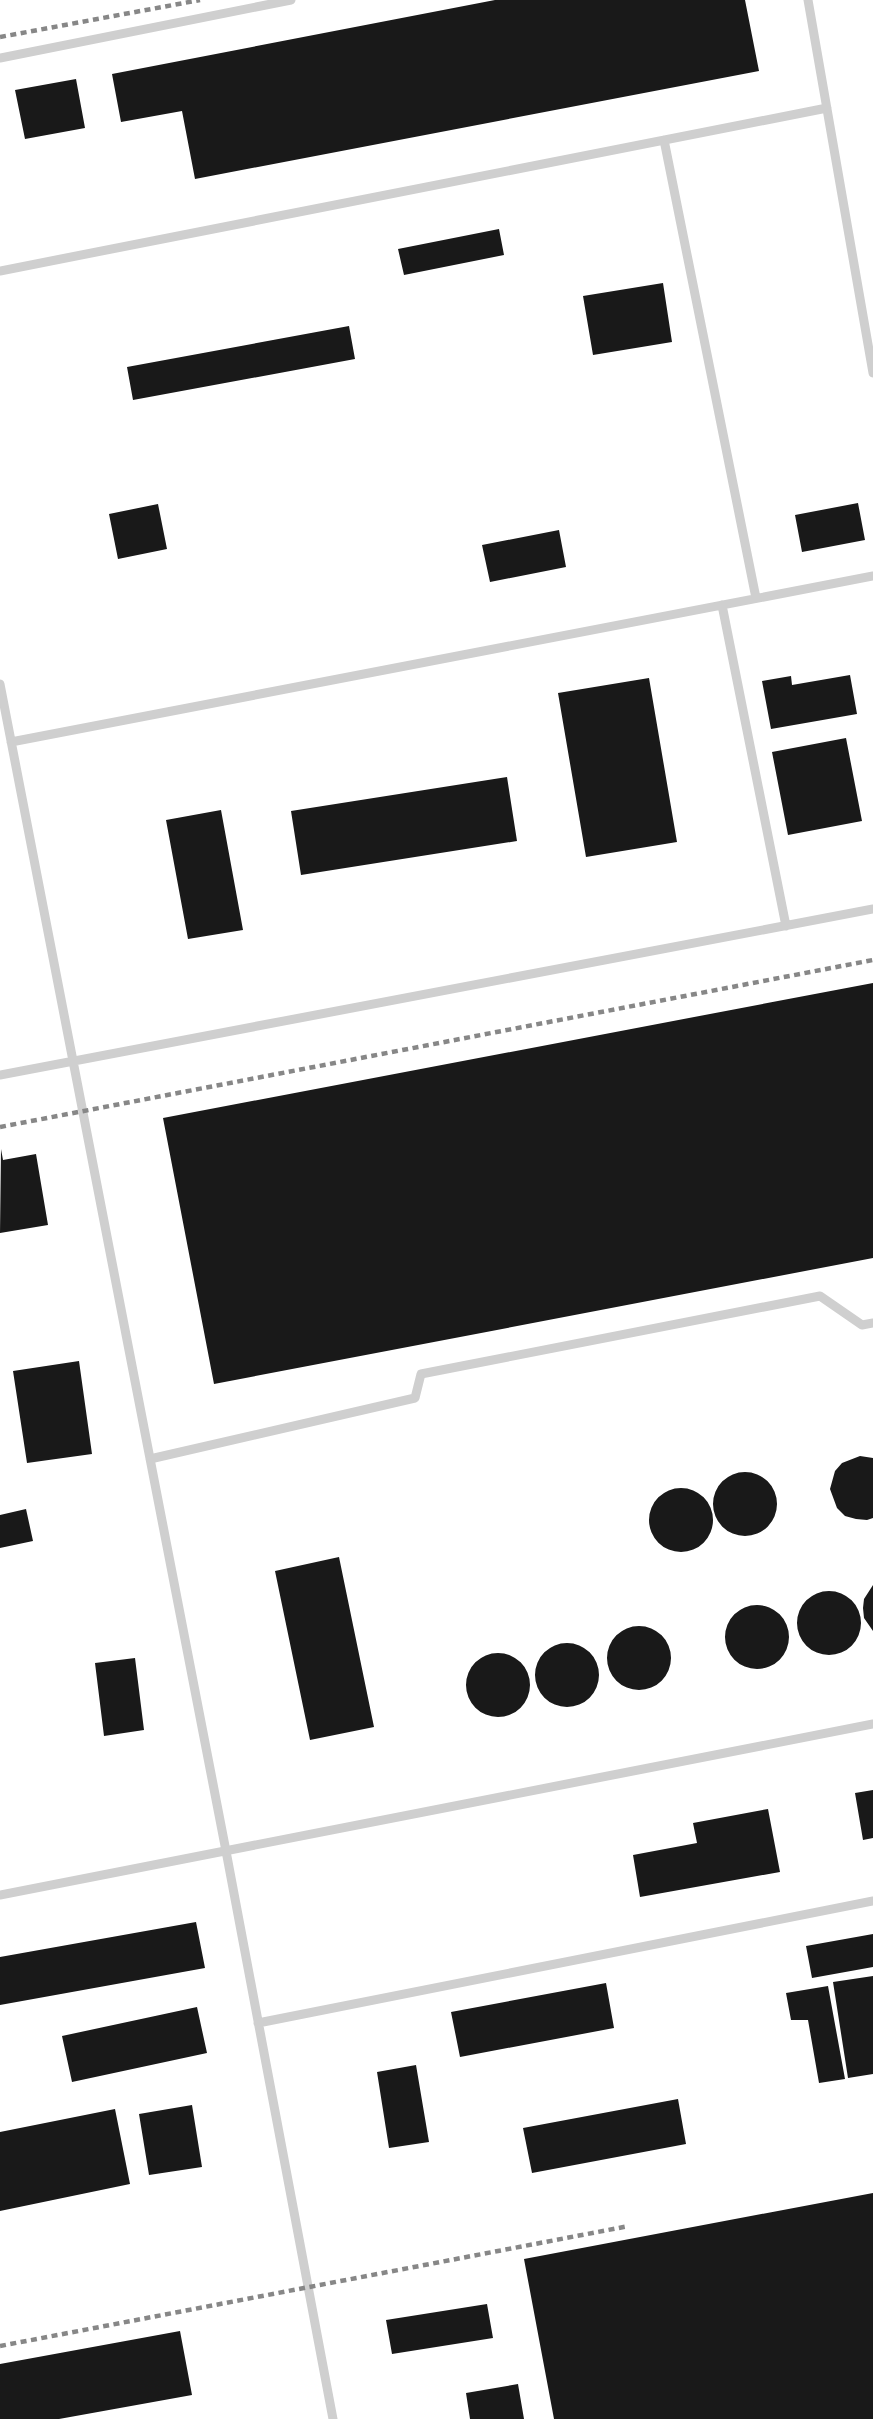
<svg xmlns="http://www.w3.org/2000/svg" width="873" height="2419" viewBox="0 0 873 2419" font-family="'PT Sans Narrow',sans-serif">
  <rect width="100%" height="100%" fill="#fff"/>
  <path fill="#191919" d="M495 0H745L759 71 195 179 182 111 121 122 112 74Z
    M76 79 85 128 25 139 15 90Z
    M499 229 504 255 404 275 398 249Z
    M663 283 672 342 593 355 583 296Z
    M349 326 355 359 133 400 127 367Z
    M858 503 865 540 802 552 795 515Z
    M158 504 167 549 118 559 109 514Z
    M559 530 566 567 490 582 482 545Z
    M850 675 857 714 771 729 762 681 791 676 792 685Z
    M649 678 677 842 586 857 558 693Z
    M846 738 862 821 788 835 772 752Z
    M507 777 517 841 301 875 291 811Z
    M221 810 243 930 188 939 166 820Z
    M873 983V1258L214 1384 163 1118Z
    M1 1149 3 1160 36 1154 48 1225 0 1233Z
    M79 1361 92 1454 27 1463 13 1371Z
    M860 1456 873 1458V1518L867 1520 856 1519 845 1516 837 1508 830 1489 835 1471 842 1463Z
    M713 1504a32 32 0 1 1 64 0a32 32 0 1 1-64 0Z
    M649 1520a32 32 0 1 1 64 0a32 32 0 1 1-64 0Z
    M26 1509 33 1541 0 1548V1515Z
    M339 1557 374 1727 310 1740 275 1571Z
    M873 1585V1631L864 1618 863 1608 864 1599Z
    M797 1623a32 32 0 1 1 64 0a32 32 0 1 1-64 0Z
    M725 1637a32 32 0 1 1 64 0a32 32 0 1 1-64 0Z
    M607 1658a32 32 0 1 1 64 0a32 32 0 1 1-64 0Z
    M535 1675a32 32 0 1 1 64 0a32 32 0 1 1-64 0Z
    M466 1685a32 32 0 1 1 64 0a32 32 0 1 1-64 0Z
    M135 1658 144 1730 104 1736 95 1663Z
    M873 1790V1838L863 1840 855 1793Z
    M768 1809 780 1872 640 1897 633 1855 697 1843 693 1823Z
    M196 1922 205 1968 0 2005V1957Z
    M873 1934V1967L812 1978 806 1946Z
    M873 1976V2074L848 2078 833 1982Z
    M606 1983 614 2028 460 2057 451 2012Z
    M828 1986 845 2079 819 2083 808 2020H791L786 1993Z
    M197 2007 207 2053 72 2082 62 2036Z
    M416 2065 429 2142 389 2148 377 2072Z
    M678 2099 686 2144 532 2173 523 2128Z
    M192 2105 202 2167 149 2175 139 2114Z
    M115 2109 130 2184 0 2211V2132Z
    M873 2193V2419H554L524 2259Z
    M487 2304 493 2338 392 2354 386 2320Z
    M180 2331 192 2395 59 2419H0V2364Z
    M518 2384 524 2419H470L466 2393Z"/>
  <g fill="none" stroke-linecap="round" stroke-linejoin="round">
    <path stroke="#cfcfcf" stroke-width="9" d="M808 0 873 373
      M0 58 291 0
      M664 140 756 598
      M0 271 827 108
      M722 605 786 926
      M0 684 226 1851 333 2419
      M11 742 873 576
      M0 1075 873 909
      M150 1459 415 1398 421 1374 820 1296 862 1325 873 1323
      M0 1895 873 1724
      M258 2023 873 1901"/>
    <path stroke="#878787" stroke-width="4.5" stroke-dasharray="6 4.5" stroke-linecap="butt" d="M0 37 200 0
      M0 1127 873 960
      M0 2346 629 2226"/>
  </g>
</svg>
